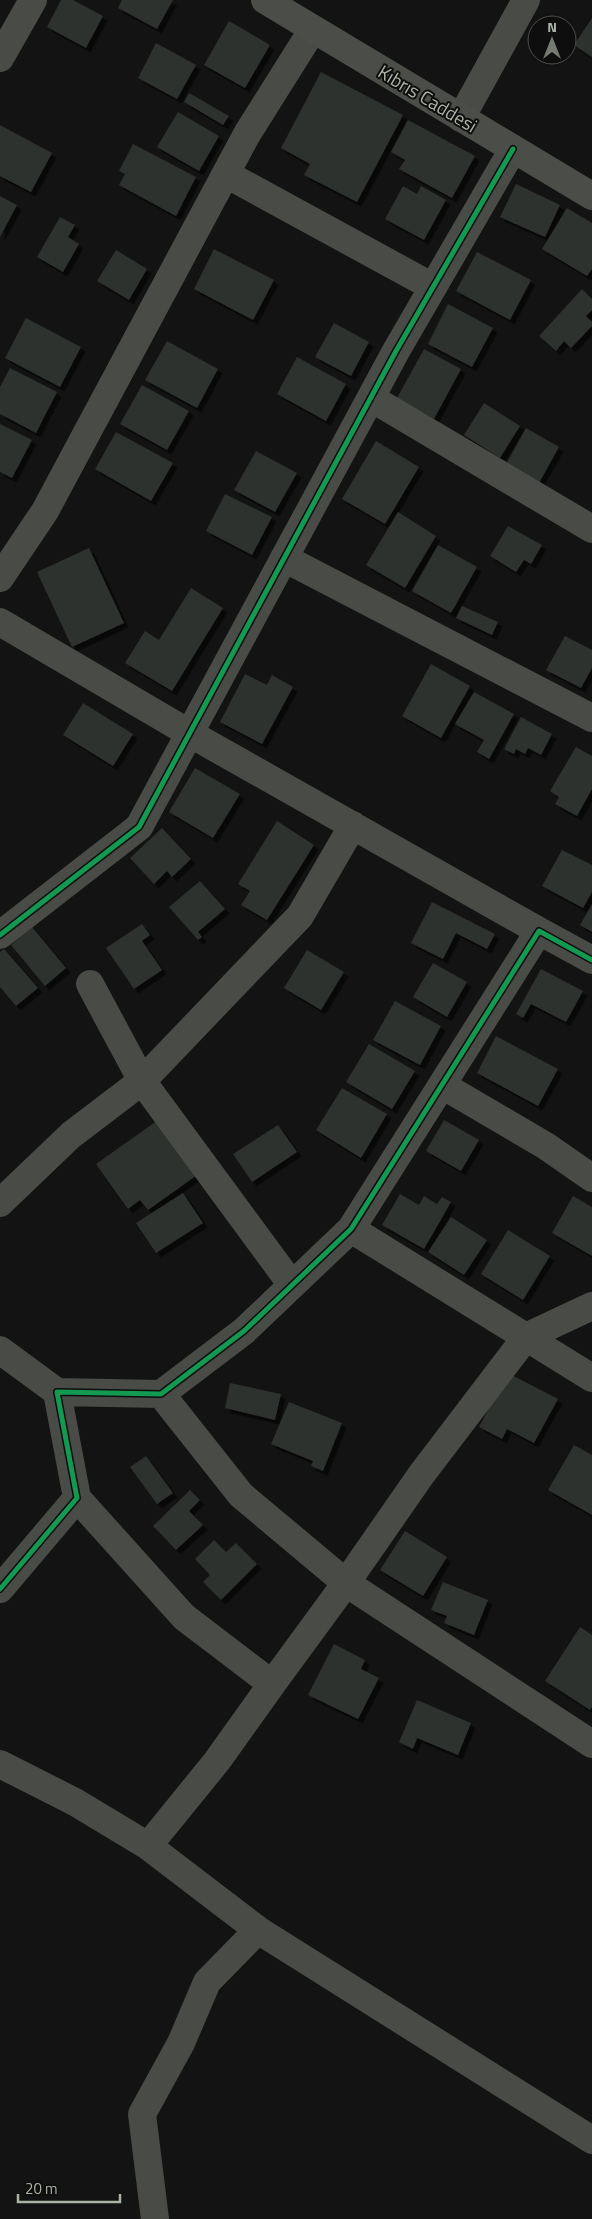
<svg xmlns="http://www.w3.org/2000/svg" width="592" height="2219" viewBox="0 0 592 2219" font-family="'Titillium Web',sans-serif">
  <defs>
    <filter id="shadow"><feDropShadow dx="4.5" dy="4.5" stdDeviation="0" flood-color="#0009"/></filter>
  </defs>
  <rect width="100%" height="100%" fill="#121312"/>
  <path fill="#2f302e" filter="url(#shadow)" d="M61 0H73L103 16 86 48 47 27Z
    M122 0H173L157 29 118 8Z
    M592 18V57L574 45Z
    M229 21 270 45 245 88 204 65Z
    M156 43 196 65 177 99 138 78Z
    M321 72 403 115 357 202 304 175 310 164 281 148Z
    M189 93 229 116 223 125 184 102Z
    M178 112 219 136 199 171 157 147Z
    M408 120 475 156 452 198 399 169 405 160 391 152Z
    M0 125 52 153 31 192 0 176Z
    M133 144 196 177 176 216 119 185 125 174 119 171Z
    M516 184 560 205 545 237 500 217Z
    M403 186 417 194 421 186 446 200 424 240 385 219Z
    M0 196 17 205 0 237Z
    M567 208 592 223V269L587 276 542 249Z
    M60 217 75 225 68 237 79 244 63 272 37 257Z
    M214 249 274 280 253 320 194 289Z
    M116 250 147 269 129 300 97 281Z
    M477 252 531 280 510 320 456 291Z
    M582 289 592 299V310L586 316 592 322V326L571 348 564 341 556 351 539 336Z
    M448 304 493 328 472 367 428 344Z
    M26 318 81 347 60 387 5 358Z
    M334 323 369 342 351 376 315 357Z
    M167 341 218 369 197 408 145 380Z
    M424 349 461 369 434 419 397 398Z
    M297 357 346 384 326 421 277 394Z
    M10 368 57 392 36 433 0 414V387Z
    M142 385 189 411 167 450 120 424Z
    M484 403 520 426 500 458 464 435Z
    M0 424 32 440 12 478 0 472Z
    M526 428 559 447 539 483 506 464Z
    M116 432 173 463 151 501 95 469Z
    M376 441 419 467 385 524 342 499Z
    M256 451 297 473 275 512 234 490Z
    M225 494 272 517 252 555 206 531Z
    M398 512 436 536 405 588 366 565Z
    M508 526 542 545 531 564 524 560 516 572 490 556Z
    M438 545 477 567 451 613 412 591Z
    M89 548 124 623 72 647 37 572Z
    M191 588 223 608 172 691 125 663 145 631 159 640Z
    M462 606 498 622 492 635 456 618Z
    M565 636 592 650V668L581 688 546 670Z
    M431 664 470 686 441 738 402 716Z
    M245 674 267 685 272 675 293 687 262 744 220 722Z
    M474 692 514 714 489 759 477 752 484 740 455 724Z
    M83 703 133 734 113 766 63 735Z
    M521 717 552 734 541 755 528 748 525 754 516 749 514 754 504 749Z
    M576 747 592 756V789L577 816 555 804 559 797 550 791Z
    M195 768 240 794 213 838 169 812Z
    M277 821 314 845 267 920 241 905 250 891 238 884Z
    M162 828 191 859 172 877 167 871 154 884 130 858Z
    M562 850 592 865V892L583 908 542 886Z
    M200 881 225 909 198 932 202 937 198 940 169 907Z
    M432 902 495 934 487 949 456 933 443 959 411 943Z
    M592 904V932L580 925Z
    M142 924 150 935 142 941 162 970 134 989 106 948Z
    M32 927 66 968 45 986 11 945Z
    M4 949 38 988 16 1006 0 987V952Z
    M307 950 344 972 321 1010 284 988Z
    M433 963 467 982 447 1017 413 997Z
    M541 969 583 991 566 1022 531 1004 523 1018 516 1014Z
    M395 1001 441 1026 420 1065 373 1040Z
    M496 1036 558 1069 538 1106 477 1073Z
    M369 1044 415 1071 392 1109 346 1082Z
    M342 1088 387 1114 361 1158 316 1130Z
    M161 1118 200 1173 148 1210 140 1200 128 1209 96 1164Z
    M444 1120 479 1140 461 1171 426 1151Z
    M278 1125 297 1152 252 1182 233 1154Z
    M183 1193 203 1223 156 1253 136 1223Z
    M400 1194 419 1205 424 1196 437 1204 442 1197 451 1202 424 1249 382 1225Z
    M573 1196 592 1207V1256L552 1233Z
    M451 1217 487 1240 464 1275 428 1252Z
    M508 1230 550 1256 523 1300 481 1274Z
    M508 1373 558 1399 534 1443 507 1429 502 1439 479 1427Z
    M230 1383 281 1394 275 1420 225 1408Z
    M289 1402 342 1423 323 1471 311 1466 313 1461 271 1444Z
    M574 1445 592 1455V1515L548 1490Z
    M146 1456 173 1493 157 1504 130 1467Z
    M190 1490 200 1500 189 1511 203 1525 176 1550 153 1526Z
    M405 1531 447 1557 423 1596 380 1570Z
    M214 1540 226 1552 236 1543 257 1564 221 1600 203 1582 210 1575 195 1559Z
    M443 1582 488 1600 474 1635 444 1623 447 1616 431 1610Z
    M580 1627 592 1635V1707L590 1710 545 1681Z
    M334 1644 365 1660 361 1669 379 1678 358 1719 308 1695Z
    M417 1700 471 1723 458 1755 417 1738 413 1749 399 1742Z"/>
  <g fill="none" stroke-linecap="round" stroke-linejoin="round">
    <path stroke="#494b47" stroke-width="28" d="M0 58 33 0
      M461 118 526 0
      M226 174 433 287
      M371 398 592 529
      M284 558 592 718
      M0 578 45 511 247 134 313 29
      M0 622 189 733 539 931
      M0 935 139 827 396 351 513 149
      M90 984 142 1081 292 1285
      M442 1085 546 1146 592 1178
      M0 1203 71 1135 142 1081 300 916 353 825
      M351 1229 592 1378
      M592 1306 526 1337 421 1475 346 1583 592 1744
      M0 1350 57 1392
      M77 1498 184 1617 272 1684 346 1583 241 1495 161 1394
      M0 1589 77 1498 57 1392 161 1394 244 1331 351 1229 539 931 592 960
      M0 1764 75 1802 148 1846 258 1930
      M148 1846 217 1761 272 1684
      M155 2219 142 2114 181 2043 207 1982 258 1930 592 2140"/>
    <path stroke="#4b4d49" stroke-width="28" d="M265 0 592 196"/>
    <defs>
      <path id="cycleway" d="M0 935 139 827 396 351 513 149
        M0 1589 77 1498 57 1392 161 1394 244 1331 351 1229 539 931 592 960"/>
    </defs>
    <use href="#cycleway" stroke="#0d0e0d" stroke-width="8"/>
    <use href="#cycleway" stroke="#139951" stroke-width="5"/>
  </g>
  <g text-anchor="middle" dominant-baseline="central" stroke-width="4" stroke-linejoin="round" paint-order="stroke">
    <g font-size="19" fill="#abb3a4" stroke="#0d0e0d">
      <text transform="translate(428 98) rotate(31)">Kıbrıs Caddesi</text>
    </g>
  </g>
  <g transform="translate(552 40)"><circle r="24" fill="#0d0e0d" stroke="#4c5049"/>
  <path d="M0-4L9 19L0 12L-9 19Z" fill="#757b71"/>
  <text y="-8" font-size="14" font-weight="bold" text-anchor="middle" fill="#abb3a4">N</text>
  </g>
  <path d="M18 2194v8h102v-8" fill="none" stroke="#abb3a4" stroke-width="2.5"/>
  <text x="25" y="2194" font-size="15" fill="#abb3a4" stroke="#0d0e0d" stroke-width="4" paint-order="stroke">20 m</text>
</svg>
